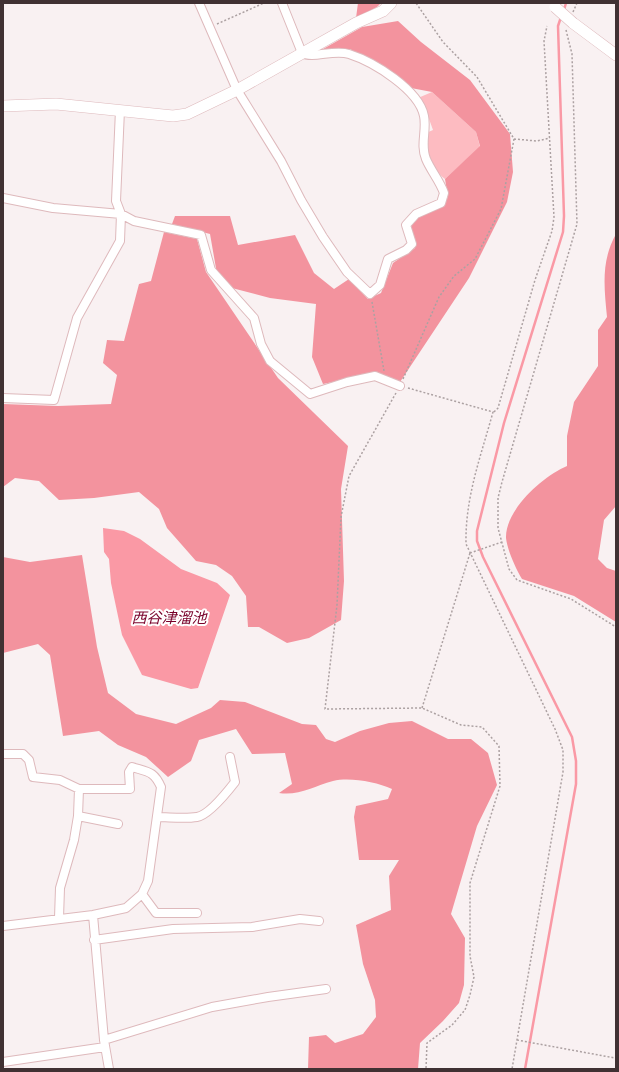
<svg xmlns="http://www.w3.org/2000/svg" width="619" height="1072" viewBox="0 0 619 1072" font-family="Rubik,'Noto Sans JP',sans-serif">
  <rect width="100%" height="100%" fill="#f9f1f2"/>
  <path fill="#fdbbc1" d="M432 92 476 132 480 147 445 179C428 165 428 153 426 133L433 130 424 105 418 98Z"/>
  <path fill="#f3939e" d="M358 3H381L377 7 356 18Z
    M398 21 421 42 470 80 510 134 513 172 507 202 469 278 400 382 373 374 323 384 312 357 316 304 270 298 228 287 217 274 210 234 172 224 175 216H230L238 245 295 235 314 273 334 289 349 279 368 299 381 293 393 263 415 248 411 227 417 217 442 207 448 197 445 179 480 146 476 132 432 92 411 88 350 49H323L362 27Z
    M164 232 197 239 206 272 278 378 348 446 341 489 344 581 341 620 309 638 287 643 259 627H248L246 596 232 576 216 565 196 561 167 528 159 509 139 492 94 498 59 500 39 481 15 478 3 487V404L58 406 111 404 117 375 103 363 107 340 124 341 139 284 151 281Z
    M616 234V506L604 520 598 559 607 568 616 571V622L574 596 522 579C516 569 507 549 506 538 505 510 543 476 567 466V436L574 402 598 366V330L607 317C604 286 601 261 616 234Z
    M82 555 97 647 108 693 136 714 176 724 211 708 220 700 245 702 302 724 316 725 326 739 335 742 360 731 389 723 412 721 448 739H471L488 753 497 785 477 826 451 914 465 938 464 985 459 1003 443 1021 420 1043 418 1069H308L309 1037 326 1035 335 1043 363 1034 376 1017 375 1000 363 964 356 925 391 910 389 876 399 860H359L354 817 356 806 388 799 392 789C376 782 350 777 333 781 314 786 299 796 279 793L292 784 285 753 252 754 236 729 199 740 191 761 168 777 146 757 118 745 99 731 63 736 50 655 38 644 3 653V557L30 562Z"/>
  <path fill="#fa99a5" d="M103 528 124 531 140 539 181 569 217 583 230 595 198 688 191 689 142 675 122 635 111 583 109 559 104 552Z"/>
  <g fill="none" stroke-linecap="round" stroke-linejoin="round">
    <path stroke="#fa99a5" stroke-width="2.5" d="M564 10 566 3
      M525 1069 576 784V761L572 737 483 557 477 541V531L504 423 563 232 564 216 558 26 561 17"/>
    <defs>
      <path id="minor" d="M199 3 237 90 281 161 301 200 323 237 347 272 370 294 380 285 388 259 406 250 412 244 406 225 416 214 441 203 444 193C440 181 431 171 426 159 420 145 427 130 424 116 419 90 374 62 349 54 334 49 313 59 302 53L282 3
        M3 198 53 208 121 214 134 221 201 235 211 270 254 318 261 344 270 361 310 394 347 382 375 376 400 386
        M3 398 54 400 77 318 120 241 121 214 116 201 120 110
        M3 754H23L29 760 33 777 60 780 79 789H130L129 772 132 767C148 772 154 771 161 787L148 881 142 894 126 908 93 915 3 926
        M78 816 118 824
        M157 817C169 817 184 819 197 817 209 815 228 791 235 782L230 757
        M142 894 156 913H197
        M93 915 104 1040 109 1069
        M59 918 60 888 74 840 78 816 79 789
        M94 940 173 929 252 927 300 919 319 921
        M104 1040 212 1007 268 997 326 989
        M3 1062 105 1047"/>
      <path id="tertiary" d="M573 23 616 55
        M3 106 56 104 173 116 187 114 237 90 356 23 383 11 391 3"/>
    </defs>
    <use href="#minor" stroke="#deb9bc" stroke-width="10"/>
    <use href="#tertiary" stroke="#deb9bc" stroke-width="12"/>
    <path stroke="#aca1a2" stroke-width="1.5" stroke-dasharray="2 2" stroke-linecap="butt" d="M573 12 577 3
      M217 24 264 3
      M566 30 572 54 577 224 502 482 498 498V528L509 569 517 580 571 599 616 627
      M514 139 537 141 550 138
      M372 302 384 371
      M403 379 439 297 454 276 475 259 501 209 514 139 477 77 443 42 416 3
      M408 388 493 412C481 456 465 497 466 544L555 729 563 750V772L512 1069
      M396 393 349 476 341 517 337 605 325 709 422 708 461 725 482 727 499 746 500 786 470 883V956L474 977 470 995 465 1010 452 1025 427 1043 426 1069
      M494 412 498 408 535 280 552 231 554 217 544 41 547 26
      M470 553 502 542
      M422 708 470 553
      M517 1040 615 1058
      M616 1058V1066"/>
    <use href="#minor" stroke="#fff" stroke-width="8"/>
    <use href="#tertiary" stroke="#fff" stroke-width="11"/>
    <defs>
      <path id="tertiary-bridge" d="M555 7 573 23"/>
    </defs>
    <use href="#tertiary-bridge" stroke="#deb9bc" stroke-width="12" stroke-linecap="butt"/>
    <use href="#tertiary-bridge" stroke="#fff" stroke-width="11"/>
  </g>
  <g text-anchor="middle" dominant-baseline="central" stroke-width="4" stroke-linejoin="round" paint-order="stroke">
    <g font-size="15" font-style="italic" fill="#780029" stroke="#fff">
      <text x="169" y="618">西谷津溜池</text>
    </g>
  </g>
  <rect width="619" height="1072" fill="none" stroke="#403133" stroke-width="8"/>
</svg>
